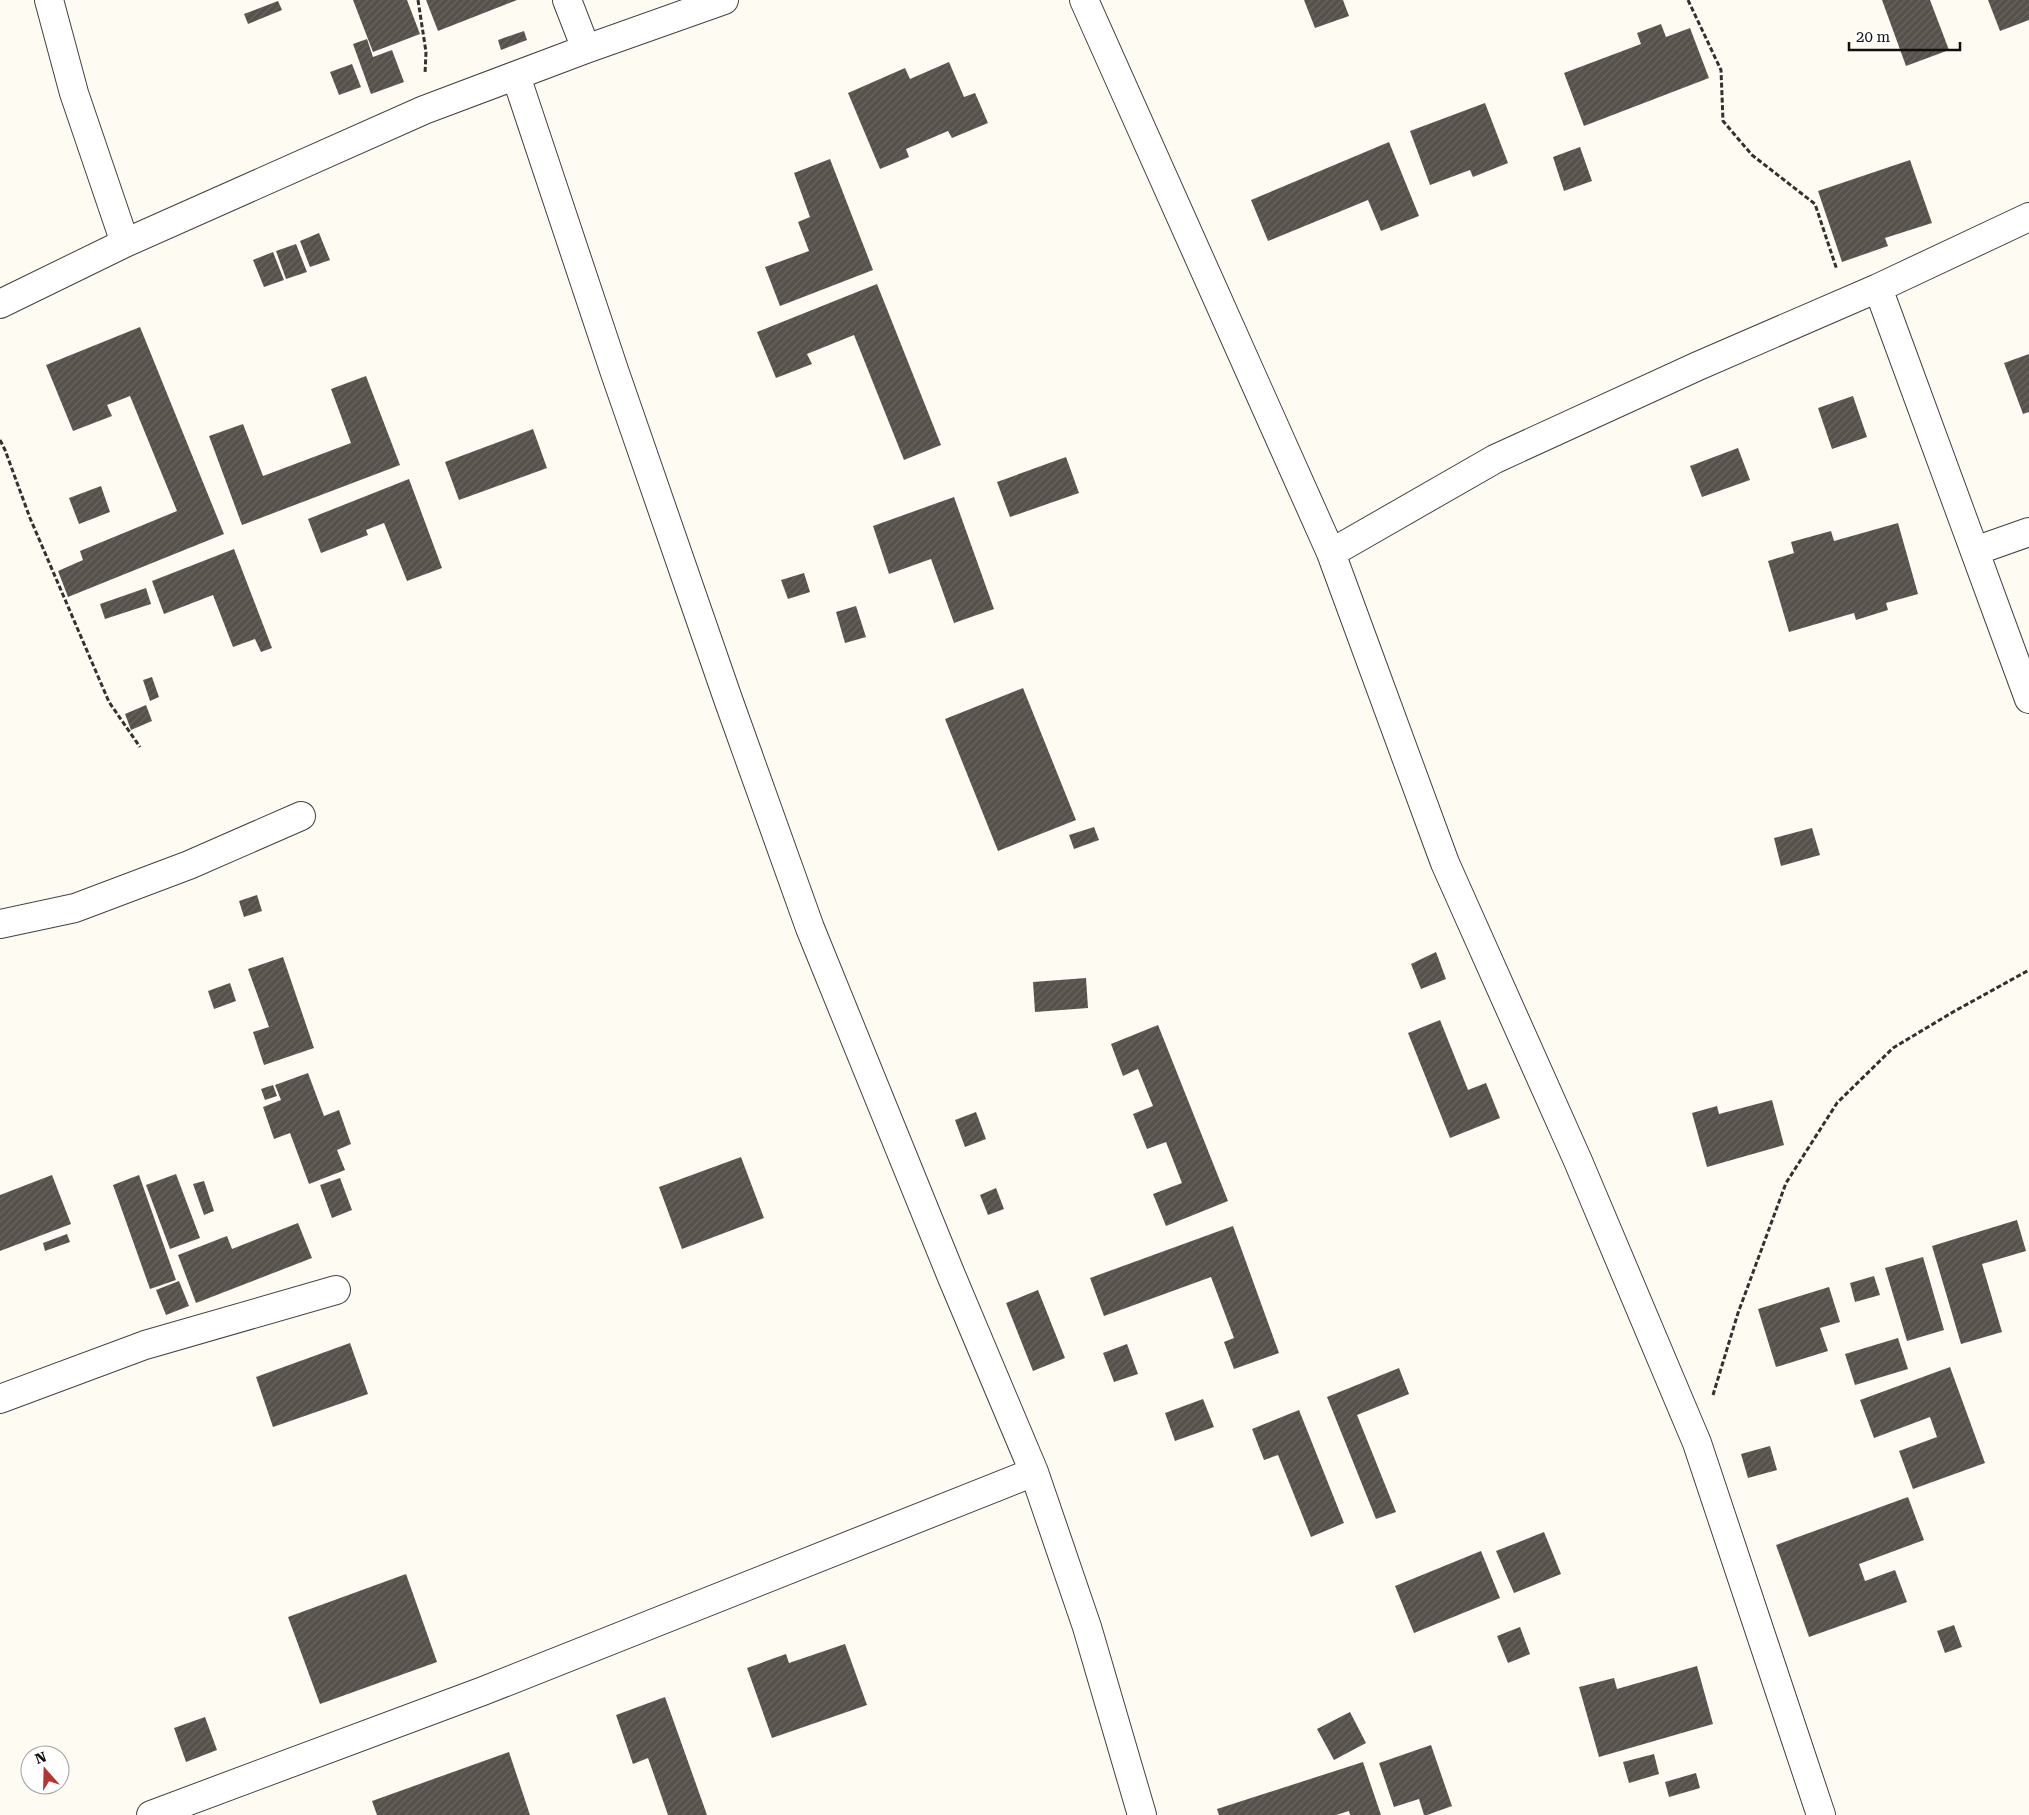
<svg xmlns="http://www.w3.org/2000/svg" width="2029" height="1815" viewBox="0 0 2029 1815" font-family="'Roboto Serif',serif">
  <defs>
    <pattern id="building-hatch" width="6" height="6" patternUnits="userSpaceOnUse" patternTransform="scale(1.25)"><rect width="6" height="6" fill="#57514c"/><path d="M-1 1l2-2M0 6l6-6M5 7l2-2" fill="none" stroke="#6a6561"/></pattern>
  </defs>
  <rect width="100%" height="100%" fill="#fefcf2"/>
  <path fill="url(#building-hatch)" d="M353 0H407L420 34 373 52Z
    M426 0H517L438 31Z
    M1304 0H1343L1349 16 1315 28Z
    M1882 0H1930L1949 50 1906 66Z
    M1988 0H2029V20L2000 31Z
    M278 1 282 10 248 24 244 14Z
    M1661 24 1666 37 1690 28 1709 78 1584 126 1564 73 1641 44 1637 33Z
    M524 31 527 40 501 50 498 40Z
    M367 39 373 57 392 50 404 82 371 94 353 44Z
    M949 62 964 97 975 93 988 123 952 138 948 131 906 149 909 157 880 169 848 93 905 68 910 79Z
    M352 64 361 87 339 95 330 72Z
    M1485 103 1508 163 1473 177 1470 170 1430 185 1410 131Z
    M1389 142 1419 216 1381 231 1368 200 1268 241 1251 200Z
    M1580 147 1592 181 1564 191 1553 157Z
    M830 159 873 270 780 306 765 267 809 251 798 222 810 217 794 173Z
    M1910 160 1932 223 1885 238 1888 246 1842 262 1818 191Z
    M319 233 330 260 310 267 300 241Z
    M296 244 307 272 286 279 276 251Z
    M273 252 284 280 264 287 253 260Z
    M877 284 941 445 904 460 854 335 807 354 812 364 776 378 757 332Z
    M140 327 224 534 68 597 58 571 83 560 80 551 177 511 130 396 107 405 112 416 73 431 46 365Z
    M2029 354V412L2023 414 2004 363Z
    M366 376 400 465 242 525 209 436 243 424 263 476 351 443 331 389Z
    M1853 396 1867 437 1832 449 1818 408Z
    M533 429 547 468 459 500 445 462Z
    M1738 448 1750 480 1702 497 1690 466Z
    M1066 457 1079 493 1010 517 997 482Z
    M409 479 442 568 407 581 384 523 366 530 368 535 321 553 308 519Z
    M101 486 110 512 79 524 69 498Z
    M954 497 994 609 954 623 931 559 889 574 873 526Z
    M1898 523 1918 594 1886 603 1888 610 1856 620 1854 613 1789 632 1768 561 1794 553 1791 542 1831 531 1834 541Z
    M234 549 272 648 261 652 255 639 233 647 213 595 164 614 152 581Z
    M804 573 810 592 788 599 781 580Z
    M146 588 151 604 105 619 100 604Z
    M856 606 866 637 845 643 836 612Z
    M152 677 159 697 150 701 143 680Z
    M1023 688 1076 820 998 851 945 719Z
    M146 705 152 721 131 730 125 714Z
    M1094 827 1099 840 1074 849 1069 835Z
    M1812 828 1820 855 1781 866 1774 838Z
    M257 895 262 911 244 917 239 901Z
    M1436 952 1446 979 1421 989 1411 964Z
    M283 957 314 1048 264 1065 253 1032 269 1027 248 969Z
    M1086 978 1088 1008 1035 1012 1033 982Z
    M230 983 236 1001 214 1009 208 991Z
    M1440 1020 1468 1090 1486 1083 1500 1118 1450 1138 1408 1033Z
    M1158 1025 1228 1201 1166 1226 1153 1194 1182 1183 1166 1142 1147 1149 1133 1114 1153 1106 1138 1069 1123 1076 1111 1044Z
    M308 1073 324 1116 339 1110 351 1144 337 1150 345 1170 309 1184 290 1133 274 1139 263 1107 281 1100 275 1085Z
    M273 1085 277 1096 265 1100 261 1089Z
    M1772 1100 1784 1145 1707 1167 1692 1113 1717 1106 1719 1114Z
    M976 1112 986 1139 965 1147 955 1120Z
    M741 1157 764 1218 682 1249 659 1187Z
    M176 1174 200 1238 170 1249 146 1185Z
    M52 1175 71 1224 0 1251V1195Z
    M139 1175 176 1280 150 1289 113 1185Z
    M340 1178 352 1210 332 1218 320 1185Z
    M204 1181 214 1211 204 1215 193 1184Z
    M996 1188 1004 1209 988 1215 980 1195Z
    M2017 1220 2026 1251 1982 1264 2002 1332 1961 1344 1932 1246Z
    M298 1223 312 1258 196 1303 178 1255 227 1236 232 1249Z
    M1233 1226 1279 1353 1234 1369 1224 1342 1234 1338 1211 1277 1104 1316 1090 1278Z
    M67 1234 70 1242 45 1251 43 1243Z
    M1923 1257 1944 1330 1907 1341 1885 1268Z
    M1874 1276 1880 1295 1855 1302 1850 1283Z
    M179 1281 189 1306 166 1315 156 1290Z
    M1829 1287 1840 1322 1820 1328 1828 1351 1776 1367 1758 1309Z
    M1038 1290 1065 1358 1033 1371 1006 1303Z
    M1898 1338 1908 1369 1855 1385 1845 1354Z
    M350 1343 368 1394 273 1427 256 1377Z
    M1127 1344 1138 1374 1114 1382 1103 1353Z
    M1950 1367 1985 1463 1913 1489 1899 1451 1937 1437 1930 1417 1874 1438 1860 1400Z
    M1399 1368 1409 1394 1357 1415 1396 1512 1376 1519 1327 1397Z
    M1203 1399 1214 1427 1175 1441 1165 1413Z
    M1299 1410 1344 1523 1311 1537 1278 1455 1264 1460 1252 1429Z
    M1770 1446 1777 1470 1748 1478 1741 1454Z
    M1908 1497 1924 1540 1859 1564 1865 1581 1895 1570 1907 1602 1809 1637 1776 1545Z
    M1544 1532 1561 1574 1514 1593 1496 1551Z
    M1481 1551 1500 1598 1414 1633 1395 1586Z
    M406 1574 437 1662 320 1704 288 1617Z
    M1954 1625 1962 1647 1945 1653 1937 1631Z
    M1520 1627 1530 1654 1508 1663 1497 1636Z
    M845 1644 867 1705 772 1738 747 1668 786 1654 789 1663Z
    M1697 1666 1713 1724 1599 1757 1579 1687 1614 1678 1617 1689Z
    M665 1697 707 1815H668L648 1758 633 1764 616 1715Z
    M1350 1712 1366 1743 1334 1760 1317 1729Z
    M205 1717 217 1750 186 1762 174 1728Z
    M1431 1745 1452 1806 1427 1815H1424L1419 1799 1394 1807 1379 1763Z
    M509 1752 530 1815H377L372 1801Z
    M1654 1754 1659 1774 1629 1783 1623 1762Z
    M1363 1762 1381 1815H1350L1349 1811 1336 1815H1219L1217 1809Z
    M1696 1773 1700 1788 1669 1797 1665 1782Z"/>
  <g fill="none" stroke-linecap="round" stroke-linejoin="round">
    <defs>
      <path id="minor" d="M49 0 74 93 125 243
        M567 0 586 49
        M1084 0 1331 553 1445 863 1578 1161 1697 1443 1821 1815
        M516 76 614 370 728 699 810 928 951 1275 1034 1472 1087 1627 1142 1815
        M1878 288 2029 699
        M0 304 125 243 424 110 586 49 724 0
        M1975 551 2029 532
        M1331 553 1495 459 1698 366 1878 288 2029 217
        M0 924 75 908 189 865 301 816
        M0 1399 145 1345 336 1290
        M151 1815 483 1691 1034 1472"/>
    </defs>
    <use href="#minor" stroke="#424242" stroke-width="30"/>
    <path stroke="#313131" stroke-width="3" stroke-dasharray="5 2.5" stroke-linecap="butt" d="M418 0 426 52 425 74
      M1688 0 1721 70 1723 121 1752 155 1815 204 1837 270
      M0 440 5 450 30 518 109 702 140 747
      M1713 1395 1738 1313 1786 1183 1837 1103 1893 1048 1953 1012 2029 970"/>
    <use href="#minor" stroke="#fff" stroke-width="28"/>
  </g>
  <g transform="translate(45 1770) rotate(340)"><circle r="24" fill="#ffffff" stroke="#9f9f9f"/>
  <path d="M0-4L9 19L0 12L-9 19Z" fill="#b23633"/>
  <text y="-8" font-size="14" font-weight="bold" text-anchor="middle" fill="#0f0f0f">N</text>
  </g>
  <path d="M1849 42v8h111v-8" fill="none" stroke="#0f0f0f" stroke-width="2.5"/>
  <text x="1856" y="42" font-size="15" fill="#0f0f0f" stroke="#ffffff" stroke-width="4" paint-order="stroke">20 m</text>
</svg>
